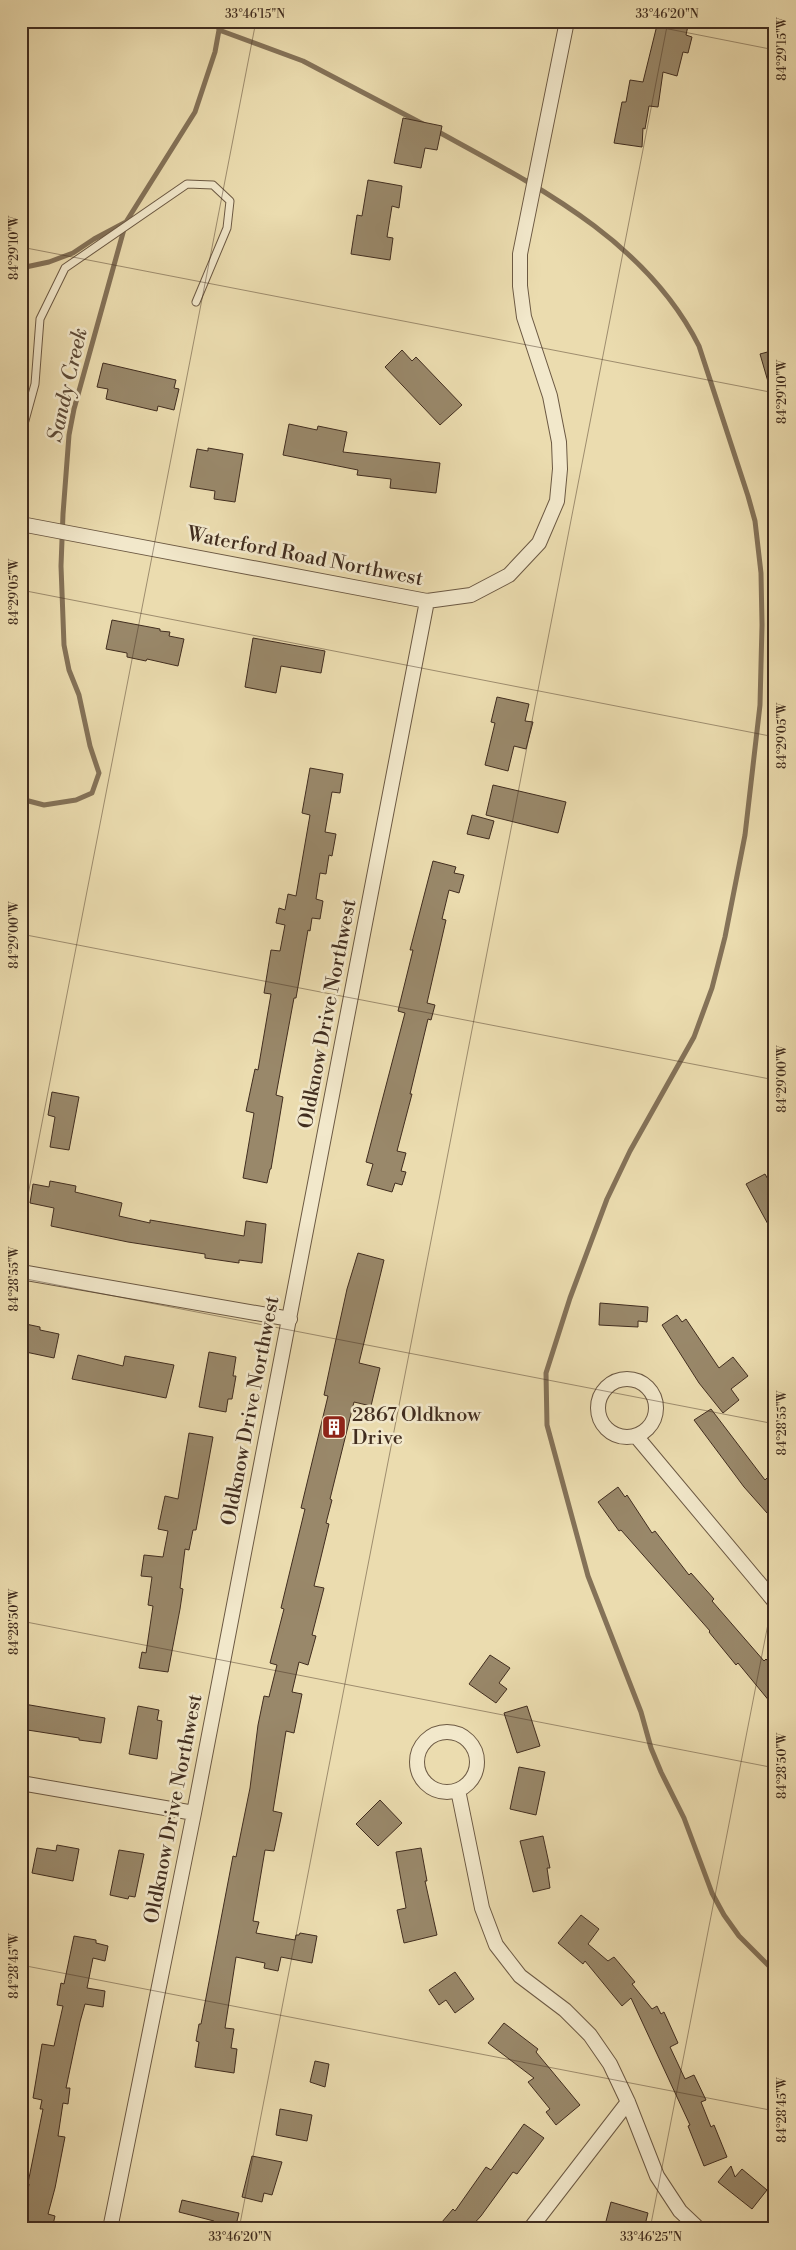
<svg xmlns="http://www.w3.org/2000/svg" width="796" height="2250" viewBox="0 0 796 2250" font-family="'Libre Bodoni',serif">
  <rect width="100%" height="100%" fill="#ebdcaf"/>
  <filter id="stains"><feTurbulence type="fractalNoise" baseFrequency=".004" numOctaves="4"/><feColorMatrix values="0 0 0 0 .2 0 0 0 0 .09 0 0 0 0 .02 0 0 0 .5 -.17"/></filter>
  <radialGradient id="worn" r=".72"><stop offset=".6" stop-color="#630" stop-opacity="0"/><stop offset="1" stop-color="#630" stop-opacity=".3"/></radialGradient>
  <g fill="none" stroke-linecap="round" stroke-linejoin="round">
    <path stroke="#847258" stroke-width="5" d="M219 30 303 61 423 124
      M435 130C535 185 646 240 699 346L748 496 755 521 761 573 762 625 760 705 745 835 725 937 712 988 694 1037 630 1151 607 1199 570 1298 546 1373 547 1425 588 1576 641 1712 651 1748 661 1772 684 1818 712 1893 724 1915 739 1936 775 1972
      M21 268 49 262 73 253 94 239 126 222
      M21 799 44 805 76 800 92 793 99 773 90 746 79 695 69 670 64 645 61 566 63 514 69 435 74 409 126 222 195 112 215 52 219 30 217 21"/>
  </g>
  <path fill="#99886a" stroke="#412d1f" d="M658 21H689L686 35 692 37 688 53 683 52 677 76 663 72 658 107 649 106 645 129 643 128 642 147 614 143 622 102H626L630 80 643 82Z
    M403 118 442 126 437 150 425 148 421 168 394 163Z
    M368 180 402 186 399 208 392 206 387 237 393 238 390 260 351 254 357 215 362 216Z
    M402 350 412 361 416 357 462 405 440 425 385 367Z
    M775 350V391L771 392 760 354Z
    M103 363 176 380 174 388 179 389 174 410 158 406 157 411 106 399 108 389 97 387Z
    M289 424 317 430 318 426 347 432 343 452 440 463 436 493 390 488 391 479 357 475 358 470 283 455Z
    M208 448 243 454 235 502 214 499 215 491 190 487 197 449 208 451Z
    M112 620 160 629V631L170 632 169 636 184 639 178 666 147 659 146 661 127 657V653L106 649Z
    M253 638 325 651 321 673 281 666 276 693 245 687Z
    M497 697 529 704 525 721 533 722 526 749 514 746 508 771 485 765 495 723 491 722Z
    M310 768 343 774 340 793 332 792 325 832 336 834 332 856 329 855 326 874 320 873 316 899 323 901 320 919 312 918 310 931 308 930 296 998H294L276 1095 283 1097 271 1169H270L267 1183 243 1178 254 1113 246 1111 255 1069 258 1070 271 994 264 993 271 950 280 951 285 925 276 923 279 908 285 910 288 894 296 896 310 815 302 813Z
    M493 785 566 802 558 833 486 815Z
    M472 815 494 821 489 839 467 834Z
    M433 861 456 867 454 873 464 875 459 893 449 890 442 919 446 920 427 1003 435 1005 431 1020 428 1019 410 1094H412L397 1151 406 1153 401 1171 406 1172 402 1185 395 1183 392 1192 367 1185 373 1164 366 1162 405 1013 398 1011 413 950H410Z
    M52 1092 79 1097 69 1150 50 1147 55 1117 48 1115Z
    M765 1174 775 1192V1237L746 1184Z
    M50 1181 76 1186 75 1192 122 1203 119 1216 150 1223V1220L244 1236 246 1221 266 1224 262 1263 239 1260V1263L205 1258V1254L128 1242 51 1226 54 1208 30 1203 33 1184 49 1187Z
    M358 1253 384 1260 359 1363 380 1368 371 1406 354 1402 330 1499 332 1500 326 1523 329 1524 314 1586 324 1588 312 1635 316 1636 308 1665 299 1662 292 1692 302 1694 294 1733 286 1731 273 1811 282 1813 274 1851 265 1850 253 1921 259 1922 256 1933 295 1940 296 1935H299L300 1933 317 1936 312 1963 281 1957 278 1971 264 1968 265 1963 236 1957 225 2028 234 2029 231 2048 237 2049 234 2073 195 2067 199 2042 196 2041 199 2024H201L233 1856 236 1857 250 1788 258 1725 264 1696 269 1697 277 1665 270 1663 284 1609 281 1608 305 1509 301 1508 328 1396 324 1395 331 1362 347 1289Z
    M600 1303 648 1307 647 1322 638 1321V1327L599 1325Z
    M677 1315 682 1322 686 1319 719 1368 733 1357 748 1376 731 1389 739 1400 723 1413 699 1383 662 1325Z
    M21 1323 40 1327V1330L59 1334 54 1358 21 1351Z
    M209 1352 236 1357 233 1376H236L232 1399H228L226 1412 199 1407Z
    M78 1355 123 1366 125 1356 174 1365 166 1398 72 1379Z
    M711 1409 765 1480 768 1477 775 1484V1522L744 1487 694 1420Z
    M189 1433 213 1437 196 1530H193L189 1550 185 1549 180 1588 183 1589 180 1609 168 1672 139 1668 142 1652 146 1653 153 1606 148 1605 152 1577 141 1576 144 1555 163 1557 168 1531 158 1529 165 1496 178 1499Z
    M618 1487 625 1497 627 1495 652 1533 655 1531 689 1575 691 1573 714 1599 712 1601 764 1661 766 1659 775 1669V1708L738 1663 736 1665 709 1632 710 1631 621 1530 619 1531 598 1502Z
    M490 1655 510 1668 499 1683 507 1689 496 1703 469 1684Z
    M24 1704 105 1718 101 1743 79 1740V1738L21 1729V1705Z
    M138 1706 159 1710 157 1720 162 1721 157 1759 129 1754Z
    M527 1706 540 1746 517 1753 504 1713Z
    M519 1767 545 1772 536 1815 510 1809Z
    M380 1800 402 1823 378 1846 356 1824Z
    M543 1836 550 1868H547L550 1888 533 1892 520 1841Z
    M57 1845 79 1849 73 1881 32 1873 37 1848 56 1851Z
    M421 1848 427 1881H425L437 1935 404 1943 397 1910 406 1908 396 1852Z
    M119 1850 144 1854 135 1897 129 1896 128 1899 110 1895Z
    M581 1915 599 1929 588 1944 608 1961 614 1957 635 1982 632 1984 652 2009 657 2006 661 2014 664 2012 678 2043 670 2047 685 2079 694 2075 706 2100 701 2102 711 2127 714 2125 727 2157 704 2166 688 2126 690 2125 631 1998 622 2006 585 1961 583 1964 558 1943Z
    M74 1936 96 1940V1943L108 1946 105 1961 93 1958 87 1988 105 1991 103 2007 85 2004 80 2022 66 2088H70L68 2104 63 2103 58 2136 65 2137 55 2188 48 2214 55 2216 52 2229H21L29 2184 28 2183 43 2109H40L42 2100 33 2098 42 2044 54 2046 63 2006 57 2005 61 1983 64 1984Z
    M455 1972 474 1999 455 2013 446 2000 439 2005 429 1990Z
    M504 2023 538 2049 536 2052 580 2105 556 2125 546 2112 550 2109 528 2082 534 2078 488 2043Z
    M315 2061 329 2064 325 2087 310 2082Z
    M280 2109 312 2115 307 2141 276 2135Z
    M524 2124 544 2138 517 2174 513 2172 481 2216 469 2229H436L453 2209 455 2211 486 2167 491 2170Z
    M252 2156 282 2162 272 2195 264 2193 262 2202 242 2197Z
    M731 2166 735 2177 742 2169 767 2190 752 2209 718 2182Z
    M182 2200 239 2213 235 2229H212L214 2221 179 2212Z
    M611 2202 648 2213 644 2229H604Z"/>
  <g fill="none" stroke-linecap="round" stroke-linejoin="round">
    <defs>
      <path id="lane" d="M21 435 35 384 40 319 65 268 187 184 213 185 230 201 227 228 196 302"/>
      <path id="street" d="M21 524 427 601 471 595 509 575 539 543 557 501 560 469 559 442 550 396 524 317 520 286V254L567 21
        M21 1047V1064
        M21 1272 290 1319
        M598 1408a29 29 0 1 1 58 0a29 29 0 1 1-58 0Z
        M636 1436 775 1602
        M417 1762a30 30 0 1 1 60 0a30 30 0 1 1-60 0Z
        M21 1783 194 1813
        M458 1790 482 1908 496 1945 520 1976 565 2010 590 2035 610 2064 628 2102 657 2176 680 2211 699 2229
        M110 2229 194 1813 427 601
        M530 2229 628 2102"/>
    </defs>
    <use href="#lane" stroke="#6c5943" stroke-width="9"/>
    <use href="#street" stroke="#6c5943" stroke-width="16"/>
    <use href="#lane" stroke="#f2e8cb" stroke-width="7"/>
    <use href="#street" stroke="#f2e8cb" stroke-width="14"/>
  </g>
  <path fill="none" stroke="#412d1f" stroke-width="1" stroke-opacity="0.45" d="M628 21 775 50M21 247 775 393M21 590 775 737M21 934 775 1080M21 1231 256 21M21 1278 775 1424M21 1621 775 1768M21 1965 775 2111M239 2229 668 21M650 2229 775 1588"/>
  <defs>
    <symbol id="building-square" viewBox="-11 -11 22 22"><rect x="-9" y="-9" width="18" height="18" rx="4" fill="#8f2418" stroke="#f2e8cb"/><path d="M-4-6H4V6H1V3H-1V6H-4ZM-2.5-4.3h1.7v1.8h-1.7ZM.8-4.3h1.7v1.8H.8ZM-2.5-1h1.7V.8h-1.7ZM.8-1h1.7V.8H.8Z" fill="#fff"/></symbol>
  </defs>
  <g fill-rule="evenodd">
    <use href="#building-square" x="320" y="1413" width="28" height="28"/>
  </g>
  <g text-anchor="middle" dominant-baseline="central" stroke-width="5" stroke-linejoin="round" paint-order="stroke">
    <g font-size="20" fill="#412d1f" stroke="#f2e8cb">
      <text transform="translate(305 557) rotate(11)">Waterford Road Northwest</text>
      <text transform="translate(328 1014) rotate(-79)">Oldknow Drive Northwest</text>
      <text transform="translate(251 1411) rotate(-79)">Oldknow Drive Northwest</text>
      <text transform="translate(174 1809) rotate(-79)">Oldknow Drive Northwest</text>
    </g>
    <g font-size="20" fill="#412d1f" stroke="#f2e8cb" text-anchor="start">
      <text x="352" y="1415">2867 Oldknow<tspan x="352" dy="23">Drive</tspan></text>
    </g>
    <g font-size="21" font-style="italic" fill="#5d4a37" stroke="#f2e8cb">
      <text transform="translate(68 385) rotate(-77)">Sandy Creek</text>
    </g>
  </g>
  <rect width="796" height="2250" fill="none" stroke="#ebdcaf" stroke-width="55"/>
  <rect x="28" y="28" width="740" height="2194" fill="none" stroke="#412d1f" stroke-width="2"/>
  <g font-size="12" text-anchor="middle" fill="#412d1f">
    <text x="255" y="18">33°46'15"N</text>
    <text x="667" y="18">33°46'20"N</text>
    <text transform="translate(782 49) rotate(-90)" y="4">84°29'15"W</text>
    <text transform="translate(14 248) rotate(-90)" y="4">84°29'10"W</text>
    <text transform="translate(782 392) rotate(-90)" y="4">84°29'10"W</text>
    <text transform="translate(14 592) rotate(-90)" y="4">84°29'05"W</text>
    <text transform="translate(782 736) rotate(-90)" y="4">84°29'05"W</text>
    <text transform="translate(14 935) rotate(-90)" y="4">84°29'00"W</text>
    <text transform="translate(782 1079) rotate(-90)" y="4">84°29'00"W</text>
    <text transform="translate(14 1279) rotate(-90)" y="4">84°28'55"W</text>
    <text transform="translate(782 1423) rotate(-90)" y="4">84°28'55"W</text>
    <text transform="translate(14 1622) rotate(-90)" y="4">84°28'50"W</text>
    <text transform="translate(782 1766) rotate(-90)" y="4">84°28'50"W</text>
    <text transform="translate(14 1966) rotate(-90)" y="4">84°28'45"W</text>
    <text transform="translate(782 2110) rotate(-90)" y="4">84°28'45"W</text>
    <text x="240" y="2241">33°46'20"N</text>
    <text x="651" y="2241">33°46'25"N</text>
  </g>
  <rect width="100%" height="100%" filter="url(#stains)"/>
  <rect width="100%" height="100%" fill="url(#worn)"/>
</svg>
